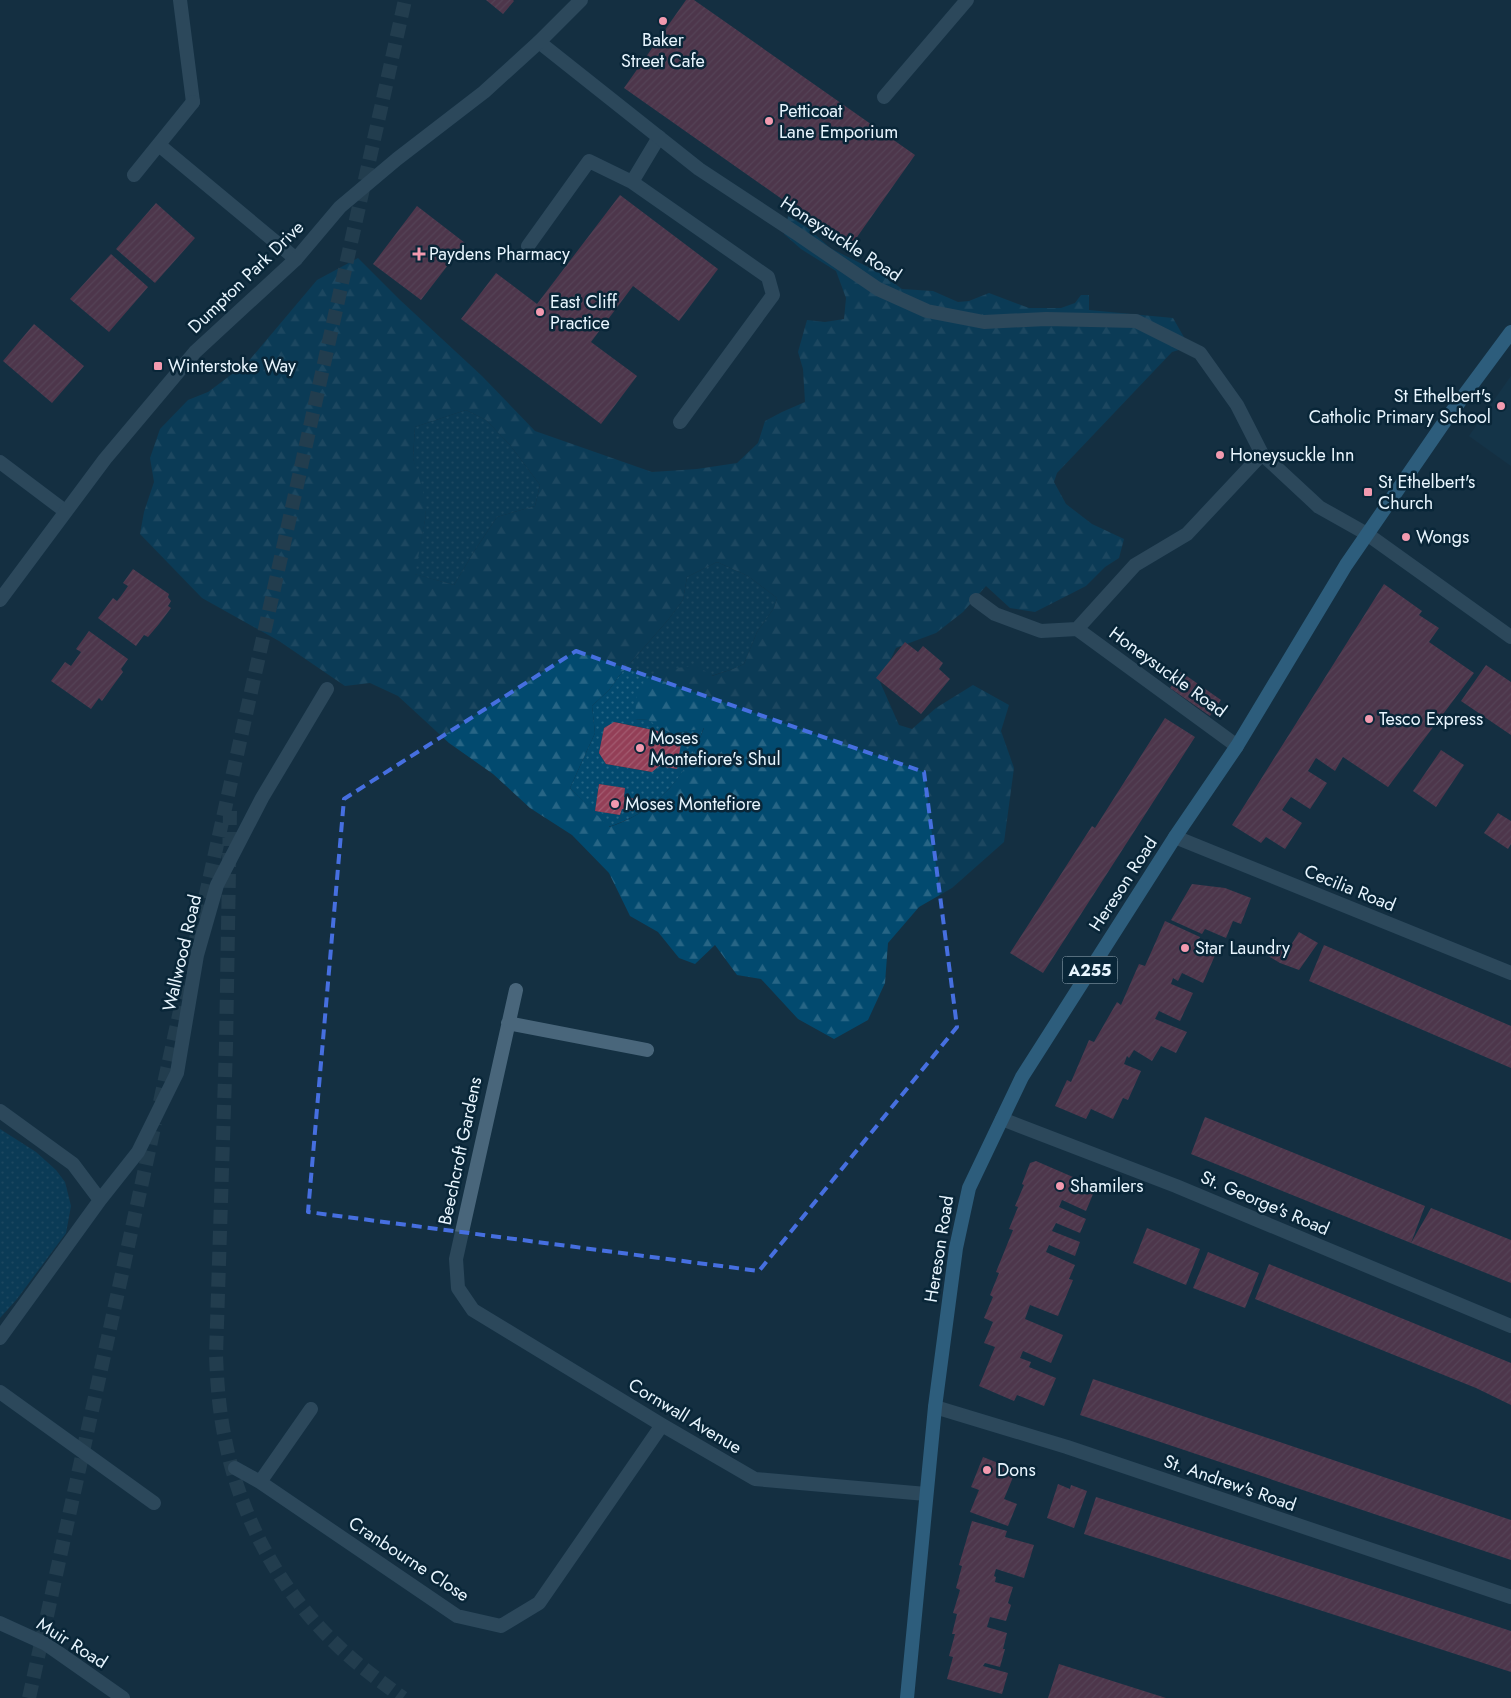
<svg xmlns="http://www.w3.org/2000/svg" width="1511" height="1698" viewBox="0 0 1511 1698" font-family="Jost,sans-serif">
  <defs>
    <pattern id="grass-dots" width="8" height="8" patternUnits="userSpaceOnUse" patternTransform="scale(1.25)"><rect width="8" height="8" fill="#024a6f"/><path d="M2 2h.1M6 6h.1" fill="none" stroke="#276585" stroke-width="1.8" stroke-linecap="round"/></pattern>
    <pattern id="forest-firs" width="22" height="20" patternUnits="userSpaceOnUse" patternTransform="scale(1.25)"><rect width="22" height="20" fill="#024a6f"/><path d="M5 1l3.5 6h-7zM16 11l3.5 6h-7z" fill="#276585"/></pattern>
    <pattern id="building-hatch" width="6" height="6" patternUnits="userSpaceOnUse" patternTransform="scale(1.25)"><rect width="6" height="6" fill="#933f57"/><path d="M-1 1l2-2M0 6l6-6M5 7l2-2" fill="none" stroke="#a25b70"/></pattern>
  </defs>
  <rect width="100%" height="100%" fill="#143042"/>
  <path fill="#163a51" d="M1511 376V466L1469 436Z"/>
  <path fill="url(#grass-dots)" fill-rule="evenodd" d="M466 410 486 420 510 445 540 485 535 506 497 517 475 550 454 585 414 574 426 515 413 458 415 427Z
    M717 562 748 576 777 598 774 608 757 632 744 664 733 669 711 676 635 719 648 720 680 733 704 727C687 776 659 811 608 827L570 788 595 733 592 706 609 690 619 676 668 620 683 600 687 577ZM615 722 658 731 663 740 659 766 651 772 606 764 599 753 604 728ZM599 784 625 788 624 797 635 799 633 811 622 809 620 815 595 811Z
    M0 1129 36 1152 56 1170 65 1182 71 1206 66 1233 17 1299 0 1318Z"/>
  <path fill="url(#forest-firs)" fill-rule="evenodd" d="M788 216 808 228 830 248 880 273 902 289 933 291 958 302 969 301 989 293 1029 308H1061L1075 303 1081 295H1089V310L1173 318 1185 339 1182 349 1172 352 1057 473 1054 482 1066 504 1092 524 1124 539 1119 558 1105 567 1086 586 1035 612 1010 608 986 586 963 612 936 633 896 648 880 682 899 725 912 729 936 708 973 685 1009 705 1001 731 1014 768 1004 842 952 888 919 907 888 943 885 983 868 1020 834 1039 798 1019 761 979 737 975 715 945 695 964 679 958 658 932 630 916 609 873 572 835 530 808 493 774 449 743 398 696 370 683 345 686 279 641 202 598 140 534 144 512 154 482 150 458 160 429 188 400 208 392 247 363 317 280 358 258 400 300 482 376 535 431 652 472 697 469 737 463 758 443 765 421 782 412 805 402 803 369 798 352 807 320 825 322 844 319 846 298 836 271 801 249 784 234ZM466 410 486 420 510 445 540 485 535 506 497 517 475 550 454 585 415 574 426 515 423 491 413 458 415 427ZM717 562 748 576 777 598 774 608 757 632 744 664 733 669 712 676 698 666C676 668 648 668 638 691 635 699 636 711 635 719L648 720 672 734 704 728C686 776 659 811 609 827L570 788 595 733 592 706 609 690 619 676 668 620 683 600 687 577Z"/>
  <path fill="url(#building-hatch)" d="M486 0H513L514 1 503 14Z
    M686 0H694L915 155 850 247 624 88Z
    M620 195 718 269 679 321 633 286 591 342 637 376 601 424 461 319 496 273 537 304Z
    M156 203 195 238 155 283 116 249Z
    M417 206 465 243 421 300 373 264Z
    M111 254 148 287 109 332 70 299Z
    M34 324 84 366 52 403 3 361Z
    M133 569 169 594 168 597 171 601 168 606 171 608 159 624 148 637 144 635 136 646 98 618 113 598 117 601 121 596 128 586 123 583Z
    M1384 584 1422 611 1419 615 1439 628 1429 642 1474 673 1388 787 1343 757 1335 771 1316 758 1308 771 1327 783 1310 809 1291 797 1282 810 1302 823 1285 849 1266 837 1261 843 1232 825Z
    M89 631 128 659 121 669 123 672 112 687 102 701 99 698 91 709 51 681 65 662 71 666 81 652 76 649Z
    M905 642 918 652 923 646 943 663 939 669 950 679 921 714 876 678Z
    M1486 665 1511 682V735L1461 701Z
    M1181 672 1221 700 1210 716 1170 688Z
    M1165 718 1195 737 1043 973 1010 953 1092 826 1095 828Z
    M614 722 658 731 663 740 681 743 677 769 659 766 652 772 606 764 599 753 604 728Z
    M1441 750 1464 765 1436 807 1413 791Z
    M599 784 625 788 624 797 635 799 633 811 622 809 620 815 595 811Z
    M1498 813 1511 821V844L1508 849 1484 833Z
    M1192 884 1225 888 1251 898 1241 924 1233 921 1226 938 1205 929 1202 934 1171 920Z
    M1165 921 1200 937 1197 944 1216 953 1203 983 1182 973 1178 981 1173 978 1171 984 1193 993 1180 1021 1159 1011 1155 1019 1187 1032 1176 1053 1161 1046 1152 1061 1134 1050 1129 1058 1127 1056 1124 1064 1141 1071 1128 1100 1123 1098 1113 1119 1091 1109 1086 1119 1055 1106 1067 1080 1071 1082 1089 1040 1094 1042 1117 1002 1121 1005 1139 964 1145 966Z
    M1299 932 1318 943 1299 970 1280 963 1263 953 1271 940 1288 950Z
    M1324 945 1511 1026V1068L1309 981Z
    M1205 1117 1425 1206 1411 1243 1191 1154Z
    M1036 1161 1096 1187 1086 1211 1062 1200 1059 1207 1086 1219 1080 1233 1056 1223 1052 1231 1080 1242 1075 1256 1049 1245 1046 1252 1075 1265 1069 1279 1073 1280 1058 1316 1030 1305 1025 1319 1063 1335 1051 1363 1023 1351 1020 1358 1031 1362 1029 1367 1056 1378 1044 1406 1017 1395 1014 1401 979 1386 995 1347 984 1343 993 1322 984 1318 993 1297 990 1295 999 1273 996 1272 1013 1230 1009 1229 1018 1207 1015 1206 1024 1185 1022 1184 1030 1163Z
    M1431 1208 1511 1240V1283L1411 1243Z
    M1147 1228 1200 1249 1186 1285 1133 1263Z
    M1208 1252 1259 1273 1245 1308 1193 1288Z
    M1269 1264 1511 1363V1405L1476 1388 1255 1299Z
    M1093 1379 1511 1520V1560L1080 1415Z
    M983 1457 1016 1470 1004 1499 1017 1504 1008 1526 970 1512 979 1490 971 1487Z
    M1058 1484 1070 1489 1071 1485 1087 1491 1074 1528 1047 1518Z
    M1096 1497 1511 1631V1672L1084 1534Z
    M972 1521 1007 1531 1005 1537 1034 1545 1024 1578 996 1569 994 1576 996 1577 995 1582 1013 1587 1008 1603 1011 1605 1006 1621 990 1617 987 1627 1007 1633 1003 1649H1005L1000 1667 985 1663 983 1666 1008 1673 1002 1694 947 1679 953 1657 949 1656 955 1634H952L957 1614 953 1613 960 1590 956 1588 962 1566 959 1565Z
    M1059 1664 1166 1698H1048Z"/>
  <g fill="none" stroke-linecap="round" stroke-linejoin="round">
    <path stroke="#344e5e" stroke-width="14" stroke-dasharray="14 7" stroke-linecap="butt" d="M230 811 226 1046 216 1355C217 1382 219 1408 224 1434 238 1512 278 1589 335 1643 356 1664 380 1681 403 1698
      M196 939 405 0
      M160 1102 187 979
      M29 1698 155 1123"/>
    <path stroke="#49667b" stroke-width="14" d="M180 0 193 102
      M659 137 632 182 768 277 773 295 680 422
      M528 246 589 161 632 182
      M0 1392 154 1503"/>
    <path stroke="#49667b" stroke-width="14" d="M539 42 699 169 799 235 878 289 927 311 984 322 1046 319 1136 321 1200 353 1237 405 1262 454 1319 507 1367 534 1511 637
      M884 97 967 0
      M159 145 296 259
      M134 175 193 102
      M0 462 65 511
      M976 600 995 614 1041 631 1077 629 1237 746
      M1077 629 1135 565 1187 534 1262 454
      M1175 837 1511 973
      M516 990 456 1259 458 1288 473 1310 662 1425 755 1479 926 1494
      M508 1023 647 1050
      M0 1111 73 1164 100 1200 0 1338
      M1002 1119 1176 1186 1511 1326
      M100 1200 138 1152 177 1073 197 955 217 885 262 798 327 689
      M935 1407 1067 1447 1511 1597
      M235 1468 260 1482 457 1616 501 1626 539 1603 662 1425
      M260 1482 311 1409
      M0 1623 46 1644 123 1698"/>
    <path stroke="#49667b" stroke-width="14" d="M0 600 105 459 195 352 296 259 340 207 397 159 484 92 539 42 581 0"/>
    <path stroke="#4c95c3" stroke-width="14" d="M907 1698 935 1407 956 1248 969 1188 1022 1077 1175 837 1237 746 1346 565 1445 421 1511 332"/>
  </g>
  <path d="M0 0H1511V1698H0ZM576 651 924 772 957 1027 759 1271 308 1212 344 799Z" fill="#143042" fill-opacity=".55" fill-rule="evenodd"/>
  <path fill="none" stroke="#466fe0" stroke-width="4" stroke-dasharray="10 6" stroke-linejoin="round" d="M576 651 924 772 957 1027 759 1271 308 1212 344 799Z"/>
  <g fill="#f29aaf" stroke="#092638" stroke-width="2">
    <circle cx="663" cy="21" r="5"/>
    <circle cx="769" cy="121" r="5"/>
    <path d="M416.5 246.5h5v5h5v5h-5v5h-5v-5h-5v-5h5z"/>
    <circle cx="540" cy="312" r="5"/>
    <rect x="153" y="361" width="10" height="10" rx="2.5"/>
    <circle cx="1501" cy="406" r="5"/>
    <circle cx="1220" cy="455" r="5"/>
    <rect x="1363" y="487" width="10" height="10" rx="2.5"/>
    <circle cx="1406" cy="537" r="5"/>
    <circle cx="1369" cy="719" r="5"/>
    <circle cx="640" cy="748" r="5"/>
    <circle cx="615" cy="804" r="5"/>
    <circle cx="1185" cy="948" r="5"/>
    <circle cx="1060" cy="1186" r="5"/>
    <circle cx="987" cy="1470" r="5"/>
  </g>
  <g text-anchor="middle" dominant-baseline="central" stroke-width="5" stroke-linejoin="round" paint-order="stroke">
    <rect fill="#092638" stroke="#a5b7c3" stroke-width="1" x="1062.5" y="956.5" width="55" height="27" rx="4"/>
    <g font-size="16" font-weight="bold" fill="#e8f5fe">
      <text x="1090" y="970">A255</text>
    </g>
    <g font-size="18" fill="#e8f5fe" stroke="#092638" text-anchor="start">
      <text x="663" y="40" text-anchor="middle">Baker<tspan x="663" dy="21">Street Cafe</tspan></text>
      <text x="779" y="111">Petticoat<tspan x="779" dy="21">Lane Emporium</tspan></text>
      <text x="429" y="254">Paydens Pharmacy</text>
      <text x="550" y="302">East Cliff<tspan x="550" dy="21">Practice</tspan></text>
      <text x="168" y="366">Winterstoke Way</text>
      <text x="1491" y="396" text-anchor="end">St Ethelbert's<tspan x="1491" dy="21">Catholic Primary School</tspan></text>
      <text x="1230" y="455">Honeysuckle Inn</text>
      <text x="1378" y="482">St Ethelbert's<tspan x="1378" dy="21">Church</tspan></text>
      <text x="1416" y="537">Wongs</text>
      <text x="1379" y="719">Tesco Express</text>
      <text x="650" y="738">Moses<tspan x="650" dy="21">Montefiore's Shul</tspan></text>
      <text x="625" y="804">Moses Montefiore</text>
      <text x="1195" y="948">Star Laundry</text>
      <text x="1070" y="1186">Shamilers</text>
      <text x="997" y="1470">Dons</text>
    </g>
    <g font-size="18" fill="#e8f5fe" stroke="#092638">
      <text transform="translate(841 239) rotate(33)">Honeysuckle Road</text>
      <text transform="translate(246 277) rotate(-44)">Dumpton Park Drive</text>
      <text transform="translate(1168 672) rotate(36)">Honeysuckle Road</text>
      <text transform="translate(1123 884) rotate(-57)">Hereson Road</text>
      <text transform="translate(1350 888) rotate(22)">Cecilia Road</text>
      <text transform="translate(182 953) rotate(-77)">Wallwood Road</text>
      <text transform="translate(460 1151) rotate(-78)">Beechcroft Gardens</text>
      <text transform="translate(1265 1203) rotate(23)">St. George's Road</text>
      <text transform="translate(939 1249) rotate(-81)">Hereson Road</text>
      <text transform="translate(685 1416) rotate(31)">Cornwall Avenue</text>
      <text transform="translate(1230 1483) rotate(19)">St. Andrew's Road</text>
      <text transform="translate(409 1559) rotate(33)">Cranbourne Close</text>
      <text transform="translate(72 1643) rotate(32)">Muir Road</text>
    </g>
  </g>
</svg>
